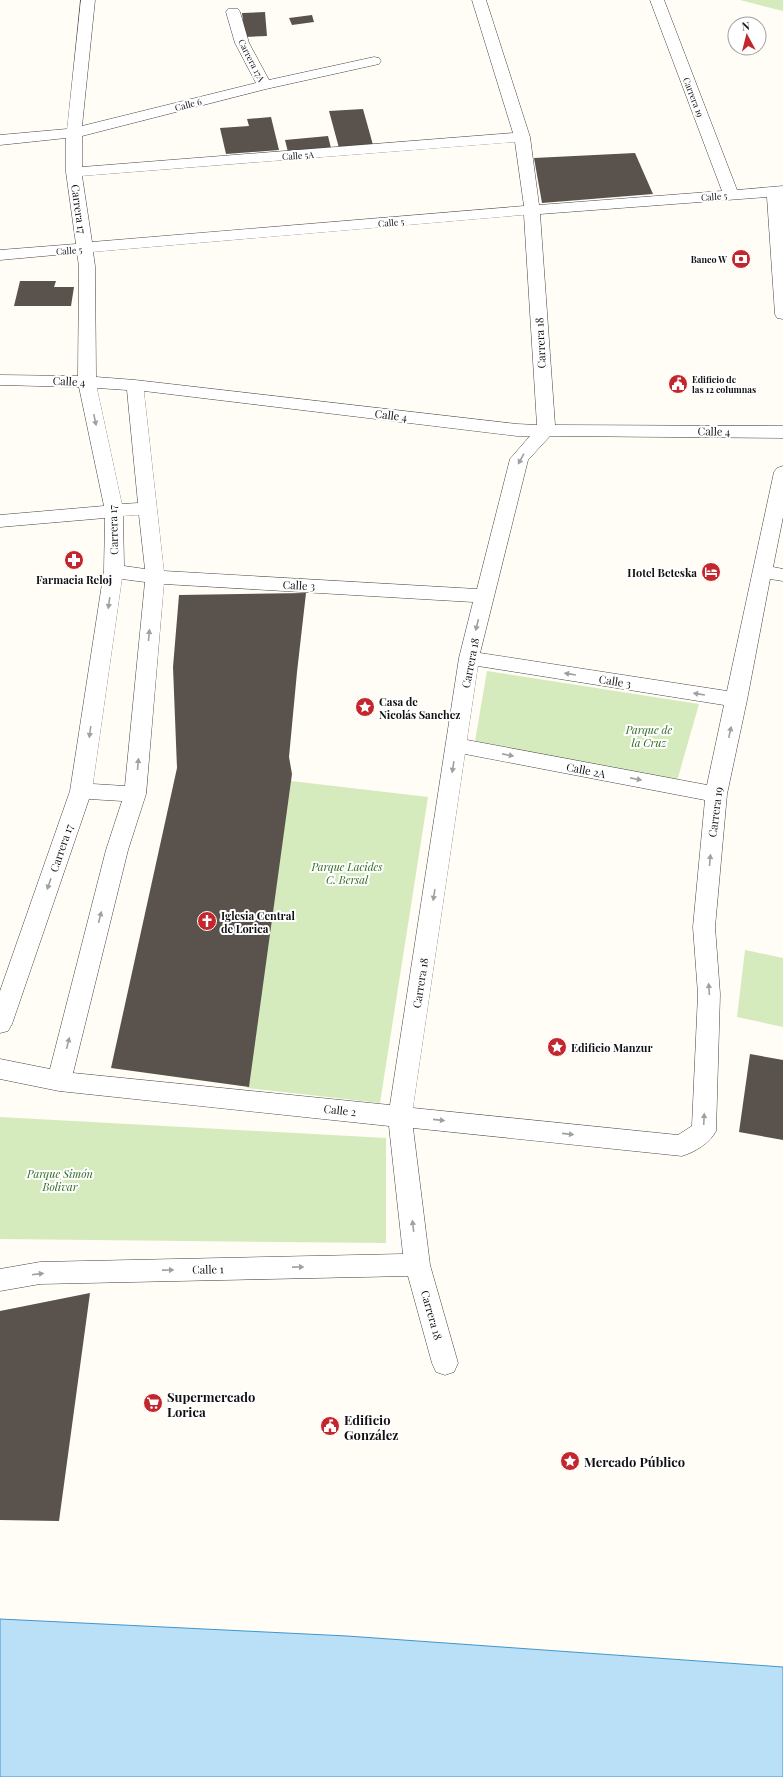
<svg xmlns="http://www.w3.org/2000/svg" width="783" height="1777" viewBox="0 0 783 1777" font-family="'Playfair Display',serif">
  <rect width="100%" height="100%" fill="#fffdf5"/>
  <path fill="#d5ebbd" d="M740 0H783V11Z
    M487 671 699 704 677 781 475 741Z
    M291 781 428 797 380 1103 247 1088Z
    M745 950 783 958V1027L737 1017Z
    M0 1117 386 1138V1243L0 1239Z"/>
  <path fill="#b9e0f7" stroke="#3f96cf" d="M0 1619 347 1636 783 1667V1777H0Z"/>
  <path fill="#5a524d" d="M265 12 267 36 245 37 242 13Z
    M312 15 314 22 292 25 289 18Z
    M363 109 373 145 339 148 329 111Z
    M271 117 279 150 226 154 220 128 249 126 247 119Z
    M328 136 331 148 288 152 285 140Z
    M635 153 653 194 542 203 534 158Z
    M20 281H56L54 287H74L71 306H14Z
    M306 593 297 672 289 757 292 774 249 1087 111 1068 177 768 173 667 179 595Z
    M750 1054 783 1060V1140L739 1132Z
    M90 1293 59 1521 0 1520V1311Z"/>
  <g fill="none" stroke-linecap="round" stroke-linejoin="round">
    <defs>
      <path id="minor" d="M81 0H95L82 126 256 83 235 43 226 12 228 9H238L240 12 249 43 269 80 374 57 379 58 381 61 379 64 266 89 82 136V167L513 133 472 0H486L530 137 539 205 722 191 650 0H664L737 190 783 186V319L777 318 775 314 767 197 540 214 555 425 783 426V438L550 436 528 460 480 653 727 691 774 472 777 468 783 466V517L773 567 783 569V581L770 579 747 700 727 794 715 927 720 994 716 1131C710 1143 695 1152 682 1156L413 1128 430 1265 458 1363 454 1372 445 1375 436 1372 432 1363 408 1276 40 1284 0 1291V1269L40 1262 403 1254 389 1126 59 1091 0 1079V1059L50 1069 106 850 122 801 89 799 12 1024 8 1031 0 1033V991L70 791 104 571 105 518 0 527V515L104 506 79 387 0 385V375L78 376 79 266 77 253 0 260V250L76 244 66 172V138L0 145V135L67 129ZM515 142 524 206 92 242 82 176ZM524 215 537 425 517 424 135 380 96 377 95 266 93 252ZM97 388 127 390 138 503 122 504ZM144 391 517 436H530L510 459 477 589 164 571ZM139 515 145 569 124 566 123 516ZM122 579 145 582 125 786 93 784ZM164 584 473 602 459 658 390 1105 73 1073 128 850 146 794ZM478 666 724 705 707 785 467 740ZM465 754 705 800 693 927 698 994 692 1126 678 1135 413 1108Z"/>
    </defs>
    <use href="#minor" stroke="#444" stroke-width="1"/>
    <use href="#minor" fill="#fff" fill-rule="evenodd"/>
  </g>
  <defs><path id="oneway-solid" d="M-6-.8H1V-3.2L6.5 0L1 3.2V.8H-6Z"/></defs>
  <g fill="#a0a0a0">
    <use href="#oneway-solid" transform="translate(95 420) rotate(78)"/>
    <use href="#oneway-solid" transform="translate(521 459) rotate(119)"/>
    <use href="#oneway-solid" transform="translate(109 603) rotate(98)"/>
    <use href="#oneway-solid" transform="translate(477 625) rotate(104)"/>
    <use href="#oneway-solid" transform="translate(149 635) rotate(-85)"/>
    <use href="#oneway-solid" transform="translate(570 674) rotate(-171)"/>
    <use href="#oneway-solid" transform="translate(699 694) rotate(-171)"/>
    <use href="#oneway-solid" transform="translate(90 732) rotate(98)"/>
    <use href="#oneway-solid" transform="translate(730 732) rotate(-78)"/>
    <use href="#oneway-solid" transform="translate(508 755) rotate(11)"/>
    <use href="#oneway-solid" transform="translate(138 764) rotate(-85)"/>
    <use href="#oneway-solid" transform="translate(453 767) rotate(99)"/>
    <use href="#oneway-solid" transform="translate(636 779) rotate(11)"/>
    <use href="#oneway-solid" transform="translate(710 860) rotate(-85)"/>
    <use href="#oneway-solid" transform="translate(49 884) rotate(109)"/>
    <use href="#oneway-solid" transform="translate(434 895) rotate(99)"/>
    <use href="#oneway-solid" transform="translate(100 917) rotate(-76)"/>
    <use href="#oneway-solid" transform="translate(709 989) rotate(-94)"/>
    <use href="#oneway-solid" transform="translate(68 1043) rotate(-76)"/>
    <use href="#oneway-solid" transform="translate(704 1119) rotate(-87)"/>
    <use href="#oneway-solid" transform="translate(439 1120) rotate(6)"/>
    <use href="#oneway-solid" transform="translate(568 1134) rotate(6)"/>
    <use href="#oneway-solid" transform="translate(413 1226) rotate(-97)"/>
    <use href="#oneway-solid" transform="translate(298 1267) rotate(-1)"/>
    <use href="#oneway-solid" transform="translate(168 1270) rotate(-1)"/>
    <use href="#oneway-solid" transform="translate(38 1274) rotate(-7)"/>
  </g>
  <defs>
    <symbol id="bank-disc" viewBox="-11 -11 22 22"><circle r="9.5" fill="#c4262e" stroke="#fff"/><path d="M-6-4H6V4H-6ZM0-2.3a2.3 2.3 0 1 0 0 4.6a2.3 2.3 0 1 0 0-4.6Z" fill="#fff"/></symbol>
    <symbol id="civic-disc" viewBox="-11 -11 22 22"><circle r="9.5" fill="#c4262e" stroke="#fff"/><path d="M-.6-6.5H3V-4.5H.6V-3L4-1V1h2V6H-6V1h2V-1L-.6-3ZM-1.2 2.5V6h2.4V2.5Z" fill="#fff"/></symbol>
    <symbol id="pharmacy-disc" viewBox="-11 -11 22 22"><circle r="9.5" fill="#c4262e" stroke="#fff"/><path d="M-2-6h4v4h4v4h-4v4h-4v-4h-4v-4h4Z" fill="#fff"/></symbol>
    <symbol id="hotel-disc" viewBox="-11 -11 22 22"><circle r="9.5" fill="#c4262e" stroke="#fff"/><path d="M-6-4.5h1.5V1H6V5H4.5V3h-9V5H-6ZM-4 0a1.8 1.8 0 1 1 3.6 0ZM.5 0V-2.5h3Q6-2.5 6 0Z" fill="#fff"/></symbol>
    <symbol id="sight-disc" viewBox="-11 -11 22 22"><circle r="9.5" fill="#c4262e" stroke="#fff"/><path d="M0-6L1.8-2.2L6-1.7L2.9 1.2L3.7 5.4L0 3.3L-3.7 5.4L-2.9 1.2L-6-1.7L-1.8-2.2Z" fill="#fff"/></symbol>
    <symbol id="church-disc" viewBox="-11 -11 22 22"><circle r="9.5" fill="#c4262e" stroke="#fff"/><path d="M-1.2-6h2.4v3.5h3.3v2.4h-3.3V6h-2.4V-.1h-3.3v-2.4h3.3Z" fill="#fff"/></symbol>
    <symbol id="supermarket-disc" viewBox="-11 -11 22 22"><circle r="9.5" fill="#c4262e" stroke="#fff"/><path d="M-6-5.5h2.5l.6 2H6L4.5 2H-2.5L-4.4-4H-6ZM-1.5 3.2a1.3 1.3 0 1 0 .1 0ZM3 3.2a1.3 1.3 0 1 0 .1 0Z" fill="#fff"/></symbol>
  </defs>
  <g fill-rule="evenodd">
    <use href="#bank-disc" x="730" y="248" width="22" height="22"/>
    <use href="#civic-disc" x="667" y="373" width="22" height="22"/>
    <use href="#pharmacy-disc" x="63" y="549" width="22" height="22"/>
    <use href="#hotel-disc" x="700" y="561" width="22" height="22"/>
    <use href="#sight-disc" x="354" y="696" width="22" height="22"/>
    <use href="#church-disc" x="196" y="910" width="22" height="22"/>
    <use href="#sight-disc" x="546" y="1036" width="22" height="22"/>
    <use href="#supermarket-disc" x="142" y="1392" width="22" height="22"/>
    <use href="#civic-disc" x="319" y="1415" width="22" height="22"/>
    <use href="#sight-disc" x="559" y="1450" width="22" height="22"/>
  </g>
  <g text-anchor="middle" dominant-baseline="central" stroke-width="4" stroke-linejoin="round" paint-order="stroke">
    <g font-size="9" fill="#111" stroke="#fff">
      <text transform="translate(252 60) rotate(63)">Carrera 17A</text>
      <text transform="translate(694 97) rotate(69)">Carrera 19</text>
      <text transform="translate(188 104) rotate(-14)">Calle 6</text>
      <text transform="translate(298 155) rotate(-4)">Calle 5A</text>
      <text transform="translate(714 196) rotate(-4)">Calle 5</text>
      <text transform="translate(391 222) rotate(-5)">Calle 5</text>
      <text transform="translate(69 250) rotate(-4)">Calle 5</text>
    </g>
    <g font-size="9" font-weight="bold" fill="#111" stroke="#fff" text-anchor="end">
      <text x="727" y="259">Banco W</text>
      <text x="692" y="379" text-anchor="start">Edificio de<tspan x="692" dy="10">las 12 columnas</tspan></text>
    </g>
    <g font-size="11" fill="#111" stroke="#fff">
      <text transform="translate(79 209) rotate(82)">Carrera 17</text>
      <text transform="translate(540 343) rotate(-93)">Carrera 18</text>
      <text transform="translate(69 381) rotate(3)">Calle 4</text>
      <text transform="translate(391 415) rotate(7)">Calle 4</text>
      <text transform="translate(714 431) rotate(1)">Calle 4</text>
      <text transform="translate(113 530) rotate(-92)">Carrera 17</text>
      <text transform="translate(299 585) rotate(3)">Calle 3</text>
      <text transform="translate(470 663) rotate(-79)">Carrera 18</text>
      <text transform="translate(615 681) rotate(9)">Calle 3</text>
      <text transform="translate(586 770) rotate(11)">Calle 2A</text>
      <text transform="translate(715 812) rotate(-83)">Carrera 19</text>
      <text transform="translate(61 848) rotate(-71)">Carrera 17</text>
      <text transform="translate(420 983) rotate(-81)">Carrera 18</text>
      <text transform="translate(340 1110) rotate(6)">Calle 2</text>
      <text transform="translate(208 1269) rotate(-1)">Calle 1</text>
      <text transform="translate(432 1315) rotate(74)">Carrera 18</text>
    </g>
    <g font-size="11" font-weight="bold" fill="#111" stroke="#fff" text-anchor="start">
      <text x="697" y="572" text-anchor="end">Hotel Beteska</text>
      <text x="74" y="579" text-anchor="middle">Farmacia Reloj</text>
      <text x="379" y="701">Casa de<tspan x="379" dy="13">Nicolás Sanchez</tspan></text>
      <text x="221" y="915">Iglesia Central<tspan x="221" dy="13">de Lorica</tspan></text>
      <text x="571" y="1047">Edificio Manzur</text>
    </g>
    <g font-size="11" font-style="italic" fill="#2f6b1f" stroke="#fff">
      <text x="649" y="729">Parque de<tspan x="649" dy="13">la Cruz</tspan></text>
      <text x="347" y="866">Parque Lacides<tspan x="347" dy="13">C. Bersal</tspan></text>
      <text x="60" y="1173">Parque Simón<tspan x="60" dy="13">Bolivar</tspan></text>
    </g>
    <g font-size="13" font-weight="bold" fill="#111" stroke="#fff" text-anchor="start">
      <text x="167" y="1396">Supermercado<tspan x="167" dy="15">Lorica</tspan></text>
      <text x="344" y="1419">Edificio<tspan x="344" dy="15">González</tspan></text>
      <text x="584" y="1461">Mercado Público</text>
    </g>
  </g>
  <g transform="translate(747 36) rotate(353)"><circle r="19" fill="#ffffff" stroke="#a0a0a0"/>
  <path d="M0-3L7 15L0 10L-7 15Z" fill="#c4262e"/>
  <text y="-6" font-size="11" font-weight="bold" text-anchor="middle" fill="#111111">N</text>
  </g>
</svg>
